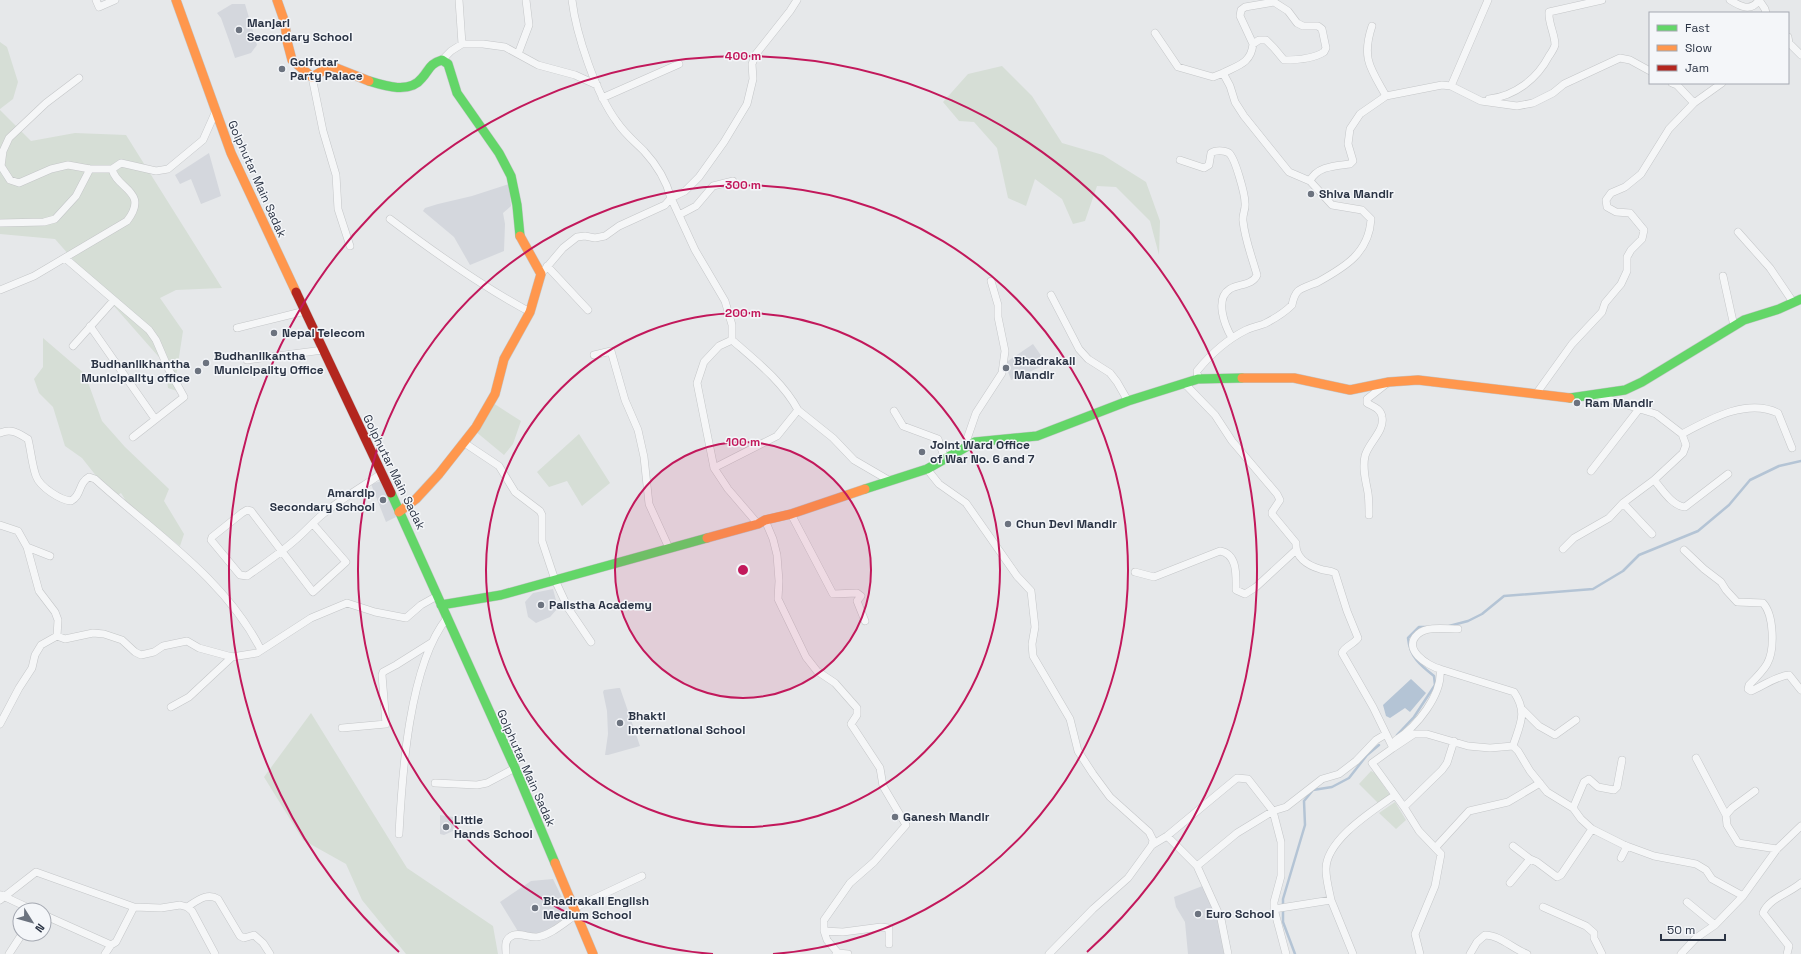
<svg xmlns="http://www.w3.org/2000/svg" width="1801" height="954" viewBox="0 0 1801 954" font-family="'Space Grotesk',sans-serif">
  <rect width="100%" height="100%" fill="#e6e8ea"/>
  <path fill="#d4d7dd" d="M232 4H245L257 45 251 53 235 58 230 43 221 18 217 13Z
    M209 153 221 196 201 204 191 179 180 184 175 175Z
    M509 184 511 206 503 213 505 224 504 251 470 265 454 237 423 211 425 208 438 204 472 196Z
    M1033 344 1047 364 1011 380 1005 363Z
    M382 481 396 517 386 522 371 484Z
    M553 589 558 608 550 617 536 623 528 617 525 602 533 593Z
    M618 688H620L640 746 608 755H605L608 734 607 711 603 692 604 690Z
    M440 815 453 817 454 824 453 831 444 835 440 834Z
    M553 879 570 914 540 936 519 933 500 902 531 881Z
    M1205 885 1213 902 1225 946 1224 954H1188L1185 922 1176 907 1174 897Z"/>
  <path fill="#d6ded6" d="M0 42 7 47 18 82 13 99 0 109Z
    M1002 66 1032 96 1062 143 1103 155 1146 182 1160 221 1159 255 1150 221 1116 187 1097 186 1085 221 1073 224 1062 199 1035 179 1026 206 1008 198 997 148 974 122 959 121 943 102 968 74Z
    M0 110 31 141 75 133 126 135 222 288 176 290 160 298 183 331 175 383 177 391 168 388 165 364 55 239 0 234Z
    M43 338 85 374 102 421 125 447 169 489 164 501 184 534 180 546 129 506 121 493 117 496 97 477 82 458 65 446 53 407 39 393 34 379 43 367Z
    M493 403 521 421 513 444 504 455 475 431Z
    M579 434 610 483 582 506 567 481 549 487 537 472Z
    M311 713 407 868 493 926 498 954H406L362 900 346 864 303 840 264 777Z
    M1371 771 1375 773 1390 795 1378 803 1359 784Z
    M1395 802 1406 820 1396 829 1379 813Z"/>
  <path fill="#b4c4d5" d="M1411 679 1426 693 1410 712 1405 708 1390 718 1386 716 1383 705Z"/>
  <g fill="none" stroke-linecap="round" stroke-linejoin="round">
    <path stroke="#b4c4d5" stroke-width="2.5" d="M1449 626 1468 621 1482 614 1504 596 1593 589 1623 571 1639 555 1698 531 1729 505 1750 480 1779 466 1801 461
      M1397 735 1414 717 1435 685 1434 676C1420 665 1410 657 1408 638L1419 627H1426
      M1295 954 1283 922V899L1305 825 1304 801 1313 790 1332 787 1349 778 1367 755 1379 745"/>
    <defs>
      <path id="street" d="M96 0 99 7 115 0
        M459 0 462 44
        M1730 0C1741 7 1751 12 1759 0
        M1759 0 1765 9 1766 13
        M1372 26C1361 59 1371 69 1386 96
        M1155 33 1178 67 1213 77 1223 73
        M1788 37 1789 43 1801 55
        M1253 44 1240 16 1241 10 1245 7 1274 2
        M518 54 529 25 526 0
        M442 60 451 51 462 44H483L505 47 538 65 575 75 597 85
        M312 77 323 131 336 175 338 209 350 246
        M79 78 46 103 9 138 3 151 1 166 10 180 19 183 51 169 68 165 90 169H112
        M1672 83 1677 85 1694 103
        M1451 86 1488 0
        M602 98 679 64
        M1489 99C1515 96 1537 79 1549 56 1551 53 1554 49 1555 45 1555 34 1548 23 1549 12L1602 0
        M1180 160 1204 168 1209 165 1211 153C1215 150 1224 150 1229 153 1235 158 1245 194 1245 203 1246 209 1242 215 1243 221 1245 240 1252 257 1257 275 1253 285 1239 284 1230 289 1214 299 1225 326 1232 338
        M112 169 121 163 156 171 168 169 203 140 215 113
        M1310 181C1317 166 1336 166 1350 164L1353 161 1348 144 1350 129 1360 114 1386 96 1442 85 1451 86 1481 101 1517 106 1533 103 1553 93 1564 84 1620 58 1630 60 1650 71
        M679 215 696 206 713 186 733 181
        M390 219C435 253 481 286 530 312
        M0 223 44 222 55 219 76 196 90 169
        M1738 232 1770 268 1793 302
        M65 258 149 330 156 340 168 368 184 397 133 437
        M547 266 588 310
        M541 274 563 248 577 237 585 236 595 238 605 236 619 226 665 205 671 198C666 180 656 164 644 151 635 142 624 133 617 122 596 94 576 34 572 0
        M1723 276 1734 326
        M0 290 34 276 127 221C150 191 116 189 112 169
        M1051 295 1079 349 1088 359 1110 373 1117 382 1128 401
        M90 326 155 419
        M237 328 305 311
        M73 346 114 300
        M594 355 611 351 625 400 638 430 644 457 649 504 669 548
        M247 360 323 350
        M1198 379 1197 371C1210 355 1228 339 1246 330 1252 327 1258 326 1264 324 1274 319 1284 313 1292 305 1293 300 1294 295 1298 291 1303 287 1311 285 1318 282 1345 267 1369 253 1371 219L1362 210 1332 205 1310 181 1289 172 1244 116 1235 102 1230 86 1223 73C1239 65 1251 63 1253 44L1259 40H1266L1274 48 1284 60C1297 60 1313 59 1324 52L1326 48 1322 29 1318 26H1303L1297 23 1288 11 1274 2V0
        M1185 384 1215 415 1232 441 1277 494 1280 500 1272 512V514L1296 543C1295 557 1307 565 1320 569 1325 571 1330 570 1335 573L1347 611 1358 638C1353 645 1345 646 1342 653L1373 707 1393 748
        M1536 394 1572 344 1602 312 1605 303 1621 284 1627 271V257L1631 250 1642 239 1644 230 1630 213 1616 212 1607 207 1606 200 1611 193 1625 187 1641 174 1669 129 1694 103 1722 83
        M798 410 833 438 854 460 890 481
        M894 411 903 426 938 439 945 459
        M0 433C11 428 18 433 28 439 31 451 32 465 36 476 40 487 60 500 71 501 82 495 78 483 89 477L95 479C153 532 225 578 261 650
        M1682 434C1710 419 1747 398 1778 413L1792 448
        M463 442 499 466 515 492 540 511 542 515V541L555 580 568 608 591 642
        M968 447 967 439 976 413 1002 373 1005 351 998 317V305L991 281
        M714 468 777 436 798 410C783 382 756 361 732 340
        M927 469 939 484 966 503 1017 576 1031 591 1035 627 1032 644 1033 656 1070 719 1078 751 1093 774 1110 797 1149 832 1153 840 1152 845
        M1591 471 1639 409
        M1654 480C1662 489 1672 506 1685 507L1728 474
        M1623 503 1652 534
        M791 514 833 594 857 593 861 596 857 601 865 621
        M1369 515C1369 508 1369 500 1368 493 1366 481 1362 469 1365 456 1368 443 1385 431 1382 417 1381 409 1374 407 1367 403V399L1386 384
        M765 520 773 539 777 555 779 581 778 599 806 657 817 671 835 683 857 708V715L851 724 880 768 883 786 906 825 874 862 850 883 824 920V931
        M313 524 346 562 313 592 251 511 247 510 242 513 212 537 211 540 240 575 247 576C263 565 279 554 294 541 304 533 313 522 323 514 341 499 362 487 381 474
        M758 524 728 489 714 468 697 383 704 362 719 346 732 340V325L725 301 695 250 671 198 685 191 699 177 724 142 747 104 753 79 752 64 756 54 790 11 797 0
        M0 525 18 531 27 547 50 556
        M27 547 39 591 55 612 58 620 57 636 65 639 93 633 104 634 122 640 135 652 141 655 154 652 163 646 187 641 199 648 232 657 257 653 311 618 347 603 375 612 406 618 421 605 437 596
        M1563 549 1574 538 1609 518 1623 503 1654 480 1683 453 1686 445 1682 434 1656 414 1595 395
        M1684 550 1704 569 1721 582 1726 590 1737 602 1763 603C1774 615 1775 650 1767 664 1763 671 1755 679 1749 685L1748 689 1751 691C1763 686 1776 676 1789 675L1801 690
        M1135 572 1154 577 1220 551C1238 554 1236 576 1236 590L1245 594 1256 587 1295 551
        M1440 669 1514 692C1528 713 1520 724 1513 746
        M171 707 189 697 232 657
        M1523 710 1539 726 1555 735 1576 720
        M0 724 19 688 32 668 35 655 41 645 57 636
        M342 728 386 724 382 675 383 672 396 665 431 643
        M1396 740C1416 727 1443 695 1440 669 1428 666 1401 649 1418 634 1427 626 1446 629 1458 629
        M1696 758 1726 815
        M435 783 477 785 487 783 515 768
        M1755 791 1732 808 1726 815 1727 825 1738 843 1777 849
        M1404 807 1442 770 1447 763 1454 741
        M1573 808 1584 782 1589 779 1598 787 1614 790 1617 787 1622 760
        M399 834C402 775 409 665 447 618
        M1167 836 1197 866 1221 919 1228 954
        M1513 846 1530 859
        M1436 847 1469 811 1508 802 1540 783
        M1621 858 1627 846
        M1197 866 1237 833 1273 811 1286 807 1322 779 1339 774 1356 761 1376 740 1386 734
        M1510 883 1530 859 1537 862 1557 877 1561 875 1592 829
        M1 895 33 910
        M0 900 36 872 134 907 161 908 180 905 187 907 192 911 215 954
        M1331 900C1329 890 1326 879 1326 870 1325 840 1374 810 1395 795
        M1687 902 1715 925
        M187 907C197 901 207 892 218 899L240 936 244 938 254 935 263 943 270 954
        M1543 907 1586 926 1594 933V938L1602 954
        M574 908 642 876
        M1274 909 1286 954
        M44 915 111 945 105 954
        M111 945 116 942 134 907
        M838 953 848 954
        M9 954 22 934
        M506 954C506 948 504 941 510 937 517 931 529 938 537 937 551 935 565 922 577 914
        M836 954 838 953 827 940 824 931 843 932 881 927 889 928V944
        M1049 954 1093 909 1128 878 1152 845 1167 836 1237 778 1248 779 1273 811 1281 842V876L1274 902V909L1331 900 1353 954
        M1420 954 1415 934 1435 886 1441 854 1419 831 1404 807 1372 763 1393 748 1414 734H1427L1468 746 1490 748 1513 746 1518 751 1530 771 1547 792 1573 808 1581 819 1592 829 1624 845 1654 856 1696 864 1706 870 1712 879 1743 896
        M1470 954 1477 942 1485 935C1500 935 1513 949 1527 954
        M1681 954 1696 938 1715 925 1743 896 1777 849 1801 826
        M1787 954 1789 946 1763 913C1769 898 1790 893 1801 883"/>
      <path id="fast" d="M369 81C385 86 410 94 422 78 430 69 429 64 442 60L448 64 457 93 499 153 511 176 517 205 520 236
        M1570 398 1625 390 1642 382 1744 320 1779 309 1801 299
        M865 489 927 469 975 442 1037 436 1128 401 1198 379 1242 378
        M391 493 515 768 555 863
        M441 605 501 595 707 538"/>
      <path id="slow" d="M176 0 231 153 296 292
        M277 0 285 23 287 41 292 60 312 77 331 66 369 81
        M1242 378H1294L1350 390 1389 382 1418 380 1570 398
        M399 512 416 499 439 474 476 427 495 394 504 359 530 312 541 274 520 236
        M707 538 758 524 765 520 791 514 865 489
        M555 863 593 954"/>
      <path id="jam" d="M296 292 391 493"/>
    </defs>
    <use href="#street" stroke="#c4c6c8" stroke-width="8"/>
    <use href="#fast" stroke="#c4c6c8" stroke-width="10"/>
    <use href="#slow" stroke="#c4c6c8" stroke-width="10"/>
    <use href="#jam" stroke="#c4c6c8" stroke-width="10"/>
    <use href="#street" stroke="#f5f6f7" stroke-width="7"/>
    <use href="#fast" stroke="#63d668" stroke-width="9"/>
    <use href="#slow" stroke="#ff974d" stroke-width="9"/>
    <use href="#jam" stroke="#b3261e" stroke-width="9"/>
  </g>
  <circle cx="743" cy="570" r="128" fill="#c2185b" fill-opacity=".12"/>
  <g fill="none" stroke="#c2185b" stroke-width="2">
    <circle cx="743" cy="570" r="128"/>
    <circle cx="743" cy="570" r="257"/>
    <path d="M713 954A385 385 0 1 1 773 954"/>
    <path d="M399 952A514 514 0 1 1 1087 952"/>
  </g>
  <g fill="#6c737f" stroke="#f4f6f9" stroke-width="1.5">
    <circle cx="239" cy="30" r="4"/>
    <circle cx="282" cy="69" r="4"/>
    <circle cx="1311" cy="194" r="4"/>
    <circle cx="274" cy="333" r="4"/>
    <circle cx="206" cy="363" r="4"/>
    <circle cx="1006" cy="368" r="4"/>
    <circle cx="198" cy="371" r="4"/>
    <circle cx="1577" cy="403" r="4"/>
    <circle cx="922" cy="452" r="4"/>
    <circle cx="383" cy="500" r="4"/>
    <circle cx="1008" cy="524" r="4"/>
    <circle cx="541" cy="605" r="4"/>
    <circle cx="620" cy="723" r="4"/>
    <circle cx="895" cy="817" r="4"/>
    <circle cx="446" cy="827" r="4"/>
    <circle cx="535" cy="908" r="4"/>
    <circle cx="1198" cy="914" r="4"/>
  </g>
  <g text-anchor="middle" dominant-baseline="central" stroke-width="3" stroke-linejoin="round" paint-order="stroke">
    <g font-size="12" font-weight="bold" fill="#2b3445" stroke="#f4f6f9" text-anchor="start">
      <text x="247" y="23">Manjari<tspan x="247" dy="14">Secondary School</tspan></text>
      <text x="290" y="62">Golfutar<tspan x="290" dy="14">Party Palace</tspan></text>
      <text x="1319" y="194">Shiva Mandir</text>
      <text x="282" y="333">Nepal Telecom</text>
      <text x="214" y="356">Budhanilkantha<tspan x="214" dy="14">Municipality Office</tspan></text>
      <text x="1014" y="361">Bhadrakali<tspan x="1014" dy="14">Mandir</tspan></text>
      <text x="190" y="364" text-anchor="end">Budhanilkhantha<tspan x="190" dy="14">Municipality office</tspan></text>
      <text x="1585" y="403">Ram Mandir</text>
      <text x="930" y="445">Joint Ward Office<tspan x="930" dy="14">of War No. 6 and 7</tspan></text>
      <text x="375" y="493" text-anchor="end">Amardip<tspan x="375" dy="14">Secondary School</tspan></text>
      <text x="1016" y="524">Chun Devi Mandir</text>
      <text x="549" y="605">Palistha Academy</text>
      <text x="628" y="716">Bhakti<tspan x="628" dy="14">International School</tspan></text>
      <text x="903" y="817">Ganesh Mandir</text>
      <text x="454" y="820">Little<tspan x="454" dy="14">Hands School</tspan></text>
      <text x="543" y="901">Bhadrakali English<tspan x="543" dy="14">Medium School</tspan></text>
      <text x="1206" y="914">Euro School</text>
    </g>
    <g font-size="12" fill="#2b3445" stroke="#f4f6f9">
      <text transform="translate(257 179) rotate(66)">Golphutar Main Sadak</text>
      <text transform="translate(394 472) rotate(64)">Golphutar Main Sadak</text>
      <text transform="translate(526 768) rotate(66)">Golphutar Main Sadak</text>
    </g>
  </g>
  <circle cx="743" cy="570" r="6" fill="#c2185b" stroke="#f4f6f9" stroke-width="2"/>
  <g font-size="12" text-anchor="middle" font-weight="bold" fill="#c2185b" stroke="#f4f6f9" stroke-width="3" stroke-linejoin="round" paint-order="stroke">
    <text x="743" y="60">400 m</text>
    <text x="743" y="189">300 m</text>
    <text x="743" y="317">200 m</text>
    <text x="743" y="446">100 m</text>
  </g>
  <rect x="1649" y="12" width="140" height="72" fill="#f4f6f9" stroke="#a4a8b1"/>
  <rect x="1657" y="25" width="20" height="6" fill="#63d668" stroke="#a4a8b1"/>
  <text x="1685" y="32" font-size="12" fill="#2b3445">Fast</text>
  <rect x="1657" y="45" width="20" height="6" fill="#ff974d" stroke="#a4a8b1"/>
  <text x="1685" y="52" font-size="12" fill="#2b3445">Slow</text>
  <rect x="1657" y="65" width="20" height="6" fill="#b3261e" stroke="#a4a8b1"/>
  <text x="1685" y="72" font-size="12" fill="#2b3445">Jam</text>
  <g transform="translate(32 922) rotate(127)"><circle r="19" fill="#f4f6f9" stroke="#a4a8b1"/>
  <path d="M0-3L7 15L0 10L-7 15Z" fill="#6c737f"/>
  <text y="-6" font-size="11" font-weight="bold" text-anchor="middle" fill="#2b3445">N</text>
  </g>
  <path d="M1661 934v6h64v-6" fill="none" stroke="#2b3445" stroke-width="2"/>
  <text x="1667" y="934" font-size="12" fill="#2b3445" stroke="#f4f6f9" stroke-width="3" paint-order="stroke">50 m</text>
</svg>
